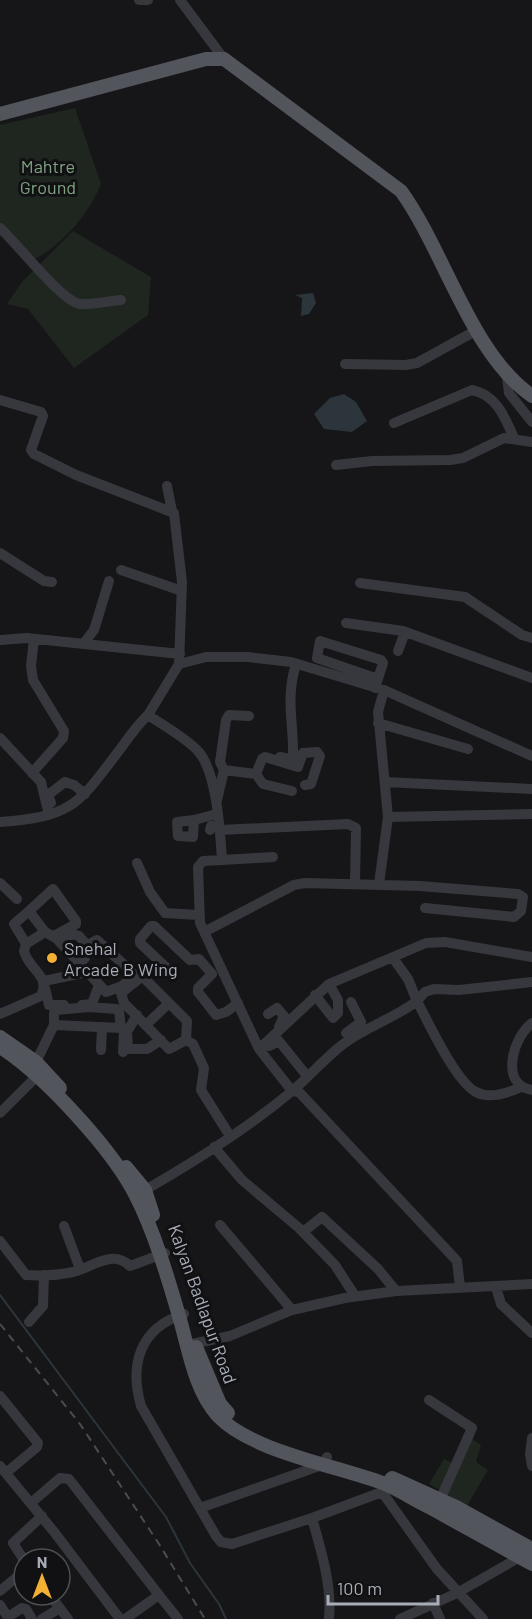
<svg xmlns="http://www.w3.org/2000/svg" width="532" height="1619" viewBox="0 0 532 1619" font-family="Barlow,sans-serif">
  <rect width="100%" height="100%" fill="#161618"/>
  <path fill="#1e261f" d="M75 108 101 184C89 214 63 244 35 259L0 225V125Z
    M73 231 151 277 148 315 74 368 28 309 7 304 22 282Z
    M469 1437 481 1445 476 1462 488 1470 467 1506 429 1484 444 1459 455 1464Z"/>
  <path fill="#2c353c" d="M313 293 316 303 309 314 301 316 302 298 295 295Z
    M344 394 356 402 367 421 352 432 324 429 314 414 330 398Z"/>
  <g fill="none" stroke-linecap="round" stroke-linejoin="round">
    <path stroke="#2c353c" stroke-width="2" d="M0 1295 166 1517 190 1563 219 1604 226 1619"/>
    <path stroke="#37383d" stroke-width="10" d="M139 0H148
      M180 0 224 59
      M0 228C17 243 62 302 80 304 93 305 108 301 121 300
      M345 364 406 365 417 363 477 330
      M507 377 509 393 532 422
      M0 400 41 412 43 416 31 450 34 454 76 475 174 513 182 582 179 664
      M394 423 472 390C497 395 505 418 514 438
      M336 465 372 461 450 460 463 458 504 438 532 442
      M167 486 172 511
      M0 553 44 581 52 582
      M121 570 182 591
      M360 583 465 597 522 635 532 638
      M346 623 403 631 532 678
      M0 640 27 638 180 654
      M84 643 94 630 109 581
      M398 651 405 632
      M375 688 383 663 381 660 320 641 317 658 378 679
      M148 715 179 664 206 657H248L291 662 384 690 532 756
      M378 723 468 749
      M0 738 41 782 49 815
      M280 757 290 759 293 757C294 722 285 700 296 664
      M224 770 256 774 262 759 265 757 298 767 303 753 317 752 320 756 311 784 305 785
      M32 773 63 738 64 731 33 680 31 666 34 639
      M256 774 263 784 292 791
      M385 782 532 789
      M217 800 224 770 220 762 226 720 229 715 249 716
      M51 803 48 795 65 782 74 785 85 794
      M388 817 532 814
      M194 820 177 822 178 836 193 837 194 820 217 814
      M0 822C74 817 79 803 121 748 129 737 137 725 148 715 164 726 185 737 198 751 217 772 220 831 222 860L203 861 198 867 200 923 259 1049 292 1091 299 1092 457 1261 460 1287
      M210 830 211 826H219
      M220 830 348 824 356 828 355 884
      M222 860 273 857
      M137 863 150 892 165 913 198 915
      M0 883 17 899
      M379 884 388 817 378 712 384 690
      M206 931 294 885 305 883 420 886 518 894 523 897 521 911 514 917 425 908
      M45 932 29 911 53 889 76 921V924L54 936
      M62 939 73 934 79 936 86 944 85 958 79 964
      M26 944 14 924 29 911
      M173 974 140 943V939L151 926H154L190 960 199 959 212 974 198 988V992L216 1015 226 1012 238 1003
      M44 981 87 972
      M45 988 49 1005H64
      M315 995 333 1018 338 1013V1000L329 984
      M82 1005 92 1004 99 985
      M0 1014 41 996C51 975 28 969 24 951L26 944 45 932 56 938 106 992 122 986 131 978 132 972 97 940 86 946
      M268 1014 277 1008 284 1016 279 1027
      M137 1015 127 1032 128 1049H147L161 1040
      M532 1023C513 1037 499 1085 532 1090
      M54 1025V1013L56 1010 89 1007 116 1009 119 1011 121 1028
      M146 1025 169 1003
      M346 1033 361 1022 351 1002
      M186 1040 187 1021 144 978H140L121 993 124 1003 169 1049 186 1040 193 1044 204 1068 201 1090 230 1136
      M269 1046 279 1041 307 1076
      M259 1049 329 984 426 943 445 942 532 957
      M101 1050 102 1027
      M33 1068 54 1025 121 1028 124 1030 123 1052
      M521 1087C508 1093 489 1099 476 1092 456 1082 428 1022 417 1001L425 992 434 989 459 990 532 982
      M0 1113 42 1071
      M214 1147 242 1180 299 1228 335 1265 355 1296
      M138 1194C191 1164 245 1130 291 1092 309 1077 324 1059 342 1045 366 1026 392 1020 417 1001L408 979 393 958
      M220 1225 292 1310
      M64 1226 80 1269
      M303 1232 322 1217 378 1269 396 1291
      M0 1241 26 1275C41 1276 59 1275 73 1272 93 1267 112 1249 130 1266L165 1253
      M496 1287 501 1304 532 1333
      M184 1314C140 1328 129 1364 141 1406L216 1536 221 1542 232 1544 312 1518
      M29 1322 43 1306 44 1275
      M187 1345 230 1336 292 1310 345 1298 396 1291 532 1284
      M0 1396 38 1443 37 1447 6 1473
      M429 1400 472 1428 440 1500
      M532 1438 530 1454 532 1466
      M0 1466 55 1533 120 1619
      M382 1492 437 1569 483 1619
      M31 1503 60 1478 69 1479 159 1595 125 1619
      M200 1508 322 1465 327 1457
      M24 1560 13 1543 42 1516
      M0 1591 24 1571
      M50 1595 68 1619
      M159 1595 178 1619
      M433 1603 440 1619
      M0 1605 9 1619
      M8 1617 22 1608 26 1609 32 1619
      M42 1619 60 1608
      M329 1619C332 1584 321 1551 312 1518L382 1492 389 1478
      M400 1619 457 1593 520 1557"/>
    <path stroke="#53555c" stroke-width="14" d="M0 114 206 59H224L401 191C445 252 471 354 532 396
      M0 1037 36 1062 60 1088
      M0 1047C44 1075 113 1150 136 1196 154 1231 168 1278 179 1316 189 1350 194 1389 218 1416 252 1452 339 1466 385 1484 400 1490 414 1500 429 1507 463 1526 498 1545 532 1564
      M126 1167 145 1190 153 1215
      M196 1347 220 1404 228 1413
      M392 1478 456 1507 532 1549"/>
    <path stroke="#4a4c52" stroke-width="2" stroke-dasharray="8 6" stroke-linecap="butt" d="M0 1324 80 1424 159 1544 205 1619"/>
  </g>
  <circle fill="#f2b134" stroke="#111113" stroke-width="2" cx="52" cy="958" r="6"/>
  <g text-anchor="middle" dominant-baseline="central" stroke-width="6" stroke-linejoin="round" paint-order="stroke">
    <g font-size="18" fill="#7fa381" stroke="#111113">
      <text x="48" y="166">Mahtre<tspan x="48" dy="21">Ground</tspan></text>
    </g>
    <g font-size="18" fill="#a8adb8" stroke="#111113" text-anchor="start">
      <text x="64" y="948">Snehal<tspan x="64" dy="21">Arcade B Wing</tspan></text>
    </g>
    <g font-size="18" fill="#a8adb8" stroke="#111113">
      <text transform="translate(203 1304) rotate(70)">Kalyan Badlapur Road</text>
    </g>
  </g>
  <g transform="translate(42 1577)"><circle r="28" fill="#111113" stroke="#4d4f55" stroke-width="1.5"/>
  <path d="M0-4.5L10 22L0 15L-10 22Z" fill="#f2b134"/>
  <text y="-9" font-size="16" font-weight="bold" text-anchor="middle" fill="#a8adb8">N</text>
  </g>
  <path d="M328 1595v9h110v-9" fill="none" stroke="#a8adb8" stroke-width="3"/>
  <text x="337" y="1595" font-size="18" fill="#a8adb8" stroke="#111113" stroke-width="4.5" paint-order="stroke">100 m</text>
</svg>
